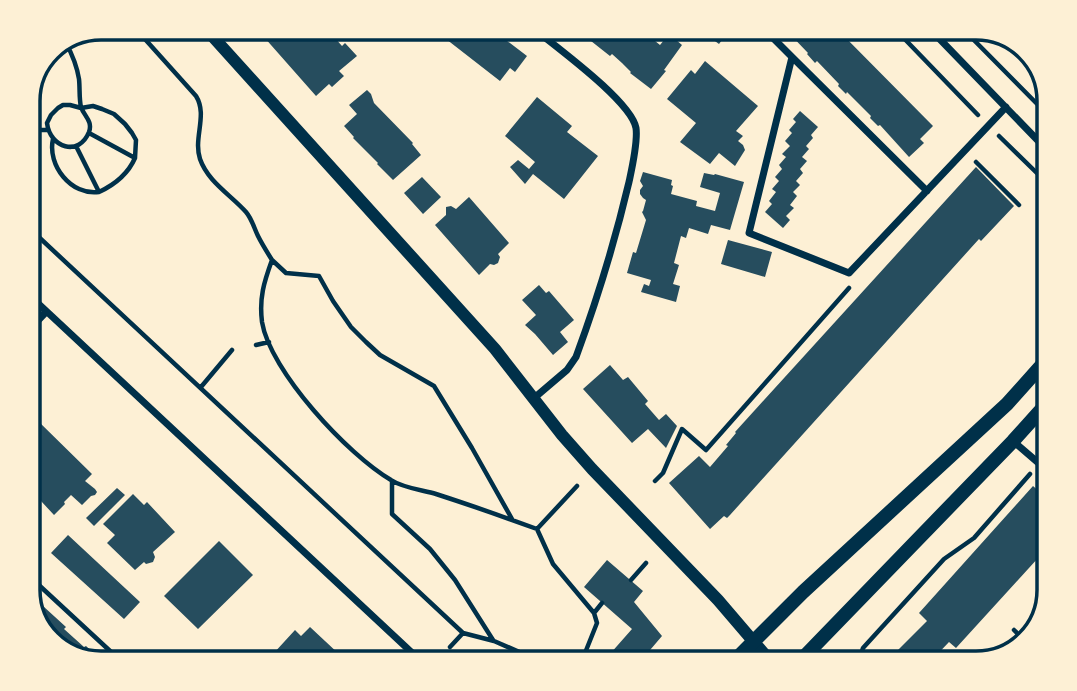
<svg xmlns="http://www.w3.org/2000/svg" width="1077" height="691" viewBox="0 0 1077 691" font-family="Commissioner,sans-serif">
  <rect width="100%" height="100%" fill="#fdf0d5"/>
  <path fill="#264d5e" d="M256 28H326L342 46 345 43 357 56 339 71 344 76 332 87 329 84 316 96Z
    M454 28H490L527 56 515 72 510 68 500 81 446 39Z
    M601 28H639L660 45 669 34 682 45 664 70 666 71 651 89 630 73 631 72 622 63 612 54 610 56 591 41Z
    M714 28H731L719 44 708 36Z
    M784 28H836L933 126 920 139 924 143 909 157 880 125 878 126 870 118 871 116 847 92 846 94 838 86 839 84 817 61 815 63 807 54 808 53Z
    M705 61 758 106 736 131 743 136 738 141 743 145 745 150 735 166 719 153 710 164 680 142 696 123 667 99 691 70 695 74Z
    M367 90 371 94 374 103 413 143 412 144 421 155 393 180 377 164 378 163 353 138 354 137 344 126 357 114 349 105Z
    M537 97 572 126 567 132 598 156 564 199 533 174 525 184 510 167 518 160 529 169 535 162 505 136Z
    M800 111 818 127 811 135 813 138 806 146 809 149 802 157 807 161 800 169 803 173 796 181 800 185 793 192 797 196 790 205 794 208 786 216 790 220 783 228 765 212 772 204 769 201 776 192 772 189 779 181 775 177 782 169 779 165 786 157 782 154 790 146 785 141 792 133 789 130 796 122 793 119Z
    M976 167 1014 206 981 241 979 239 730 515 727 518 724 516 710 529 669 483 699 456 710 467 728 446 726 445 736 433 735 432Z
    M643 172 672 180 671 185 673 186 671 194 697 201 696 206 715 211 720 193 700 187 704 173 714 175 715 174 744 182 730 230 711 225 708 234 689 228 686 238 681 236 674 263 679 265 673 284 680 286 676 302 641 292 644 284 649 286 651 280 627 273 633 252 636 253 646 220 642 212 643 211 646 200 643 198 640 194V190L643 186 640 181Z
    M422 177 441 197 423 214 404 193Z
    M469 197 509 243 498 254 500 257 498 263 494 265 490 264 479 275 435 225 446 215V207L451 206 456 209Z
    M728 240 772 252 765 277 721 264Z
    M539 285 546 293 549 291 574 320 560 332 568 342 553 355 535 334 525 325 536 315 522 300Z
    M610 365 623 380 628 377 648 401 645 404 659 420 666 414 677 426 666 448 648 429 632 443 583 389Z
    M31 403 41 413 36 419 92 474 85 481 95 489 97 492 95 495 91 496 82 505 71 495 64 502 65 504 54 515 28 487 39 476 28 465V405Z
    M1033 486 1049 500V546L956 648 949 642 929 663H885L927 621 919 613Z
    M117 488 125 495 94 526 86 518Z
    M133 494 144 505 147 502 175 532 153 552 155 557 153 562 146 564 144 562 135 570 107 543 115 535 103 524Z
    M68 535 140 602 124 619 51 553Z
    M219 541 253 575 198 629 164 596Z
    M607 560 643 591 634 602 662 636 639 663H602L632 629 584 587Z
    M32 596 66 627 64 629 84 647 86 646 104 663 61 651 30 598Z
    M310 627 340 655 333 663H283L273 654 295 630 301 636Z
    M225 651 237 663H213Z
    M505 652 517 663H495Z"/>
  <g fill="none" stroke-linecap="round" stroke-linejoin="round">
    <path stroke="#003049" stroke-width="4.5" d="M135 28 196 96C208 115 193 138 200 159 208 182 231 195 246 212 252 219 254 228 258 236 262 244 267 252 272 260 264 282 259 298 262 322 270 371 348 455 391 480 403 488 422 490 436 494 470 505 504 517 537 529
      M894 28 978 115
      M962 28 1049 116
      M66 43C72 54 77 67 79 79 80 88 79 99 81 107 84 116 93 121 89 132 79 157 50 148 47 123L51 115 58 108 63 105H70L81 108 93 106 102 109 114 114 125 124 132 133 136 140 135 158
      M28 130H48
      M999 136 1043 179
      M53 139C47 165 71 196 99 192
      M76 146 99 192C116 184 128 174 135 158L89 133
      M976 162 1019 205
      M28 227 463 633 494 641 524 654 552 663
      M272 260 286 273 319 276 333 301 351 327 366 342 380 355 434 386 472 448 512 519
      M256 345 269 342
      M201 387 232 350
      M655 481 663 473 682 429 706 450 849 288
      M392 482V514L430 549 455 580 493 640
      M577 486 537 529 553 564 594 613 597 623 583 658
      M1042 565 1049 571
      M28 575 123 663
      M631 580 646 563
      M594 613 602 603
      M1014 630 1022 638
      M450 647 463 633
      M517 663 524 654
      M571 663 583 658 589 663
      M858 663 863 648 944 559 974 538 1030 474"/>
    <path stroke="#003049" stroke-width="7" d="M533 28C556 47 631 101 636 128 638 142 632 168 629 182 615 241 597 300 576 357L567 370 533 399
      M763 28 792 57 749 233 849 273 1006 107
      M929 28 1049 152
      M792 57 927 191
      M28 294 423 663
      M28 331 46 312
      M1013 441 1049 472"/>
    <path stroke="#003049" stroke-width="12" d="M205 28 495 349 562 435 592 469 718 600 772 663"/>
    <path stroke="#003049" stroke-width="14" d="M732 663 803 592 1007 404 1049 357
      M798 663 1013 441 1049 401"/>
  </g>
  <path d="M0 0H1077V691H0ZM101 40H976A61 61 0 0 1 1037 101V590A61 61 0 0 1 976 651H101A61 61 0 0 1 40 590V101A61 61 0 0 1 101 40Z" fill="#fdf0d5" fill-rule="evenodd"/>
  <path fill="none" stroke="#003049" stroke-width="3.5" d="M101 40H976A61 61 0 0 1 1037 101V590A61 61 0 0 1 976 651H101A61 61 0 0 1 40 590V101A61 61 0 0 1 101 40Z"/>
</svg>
